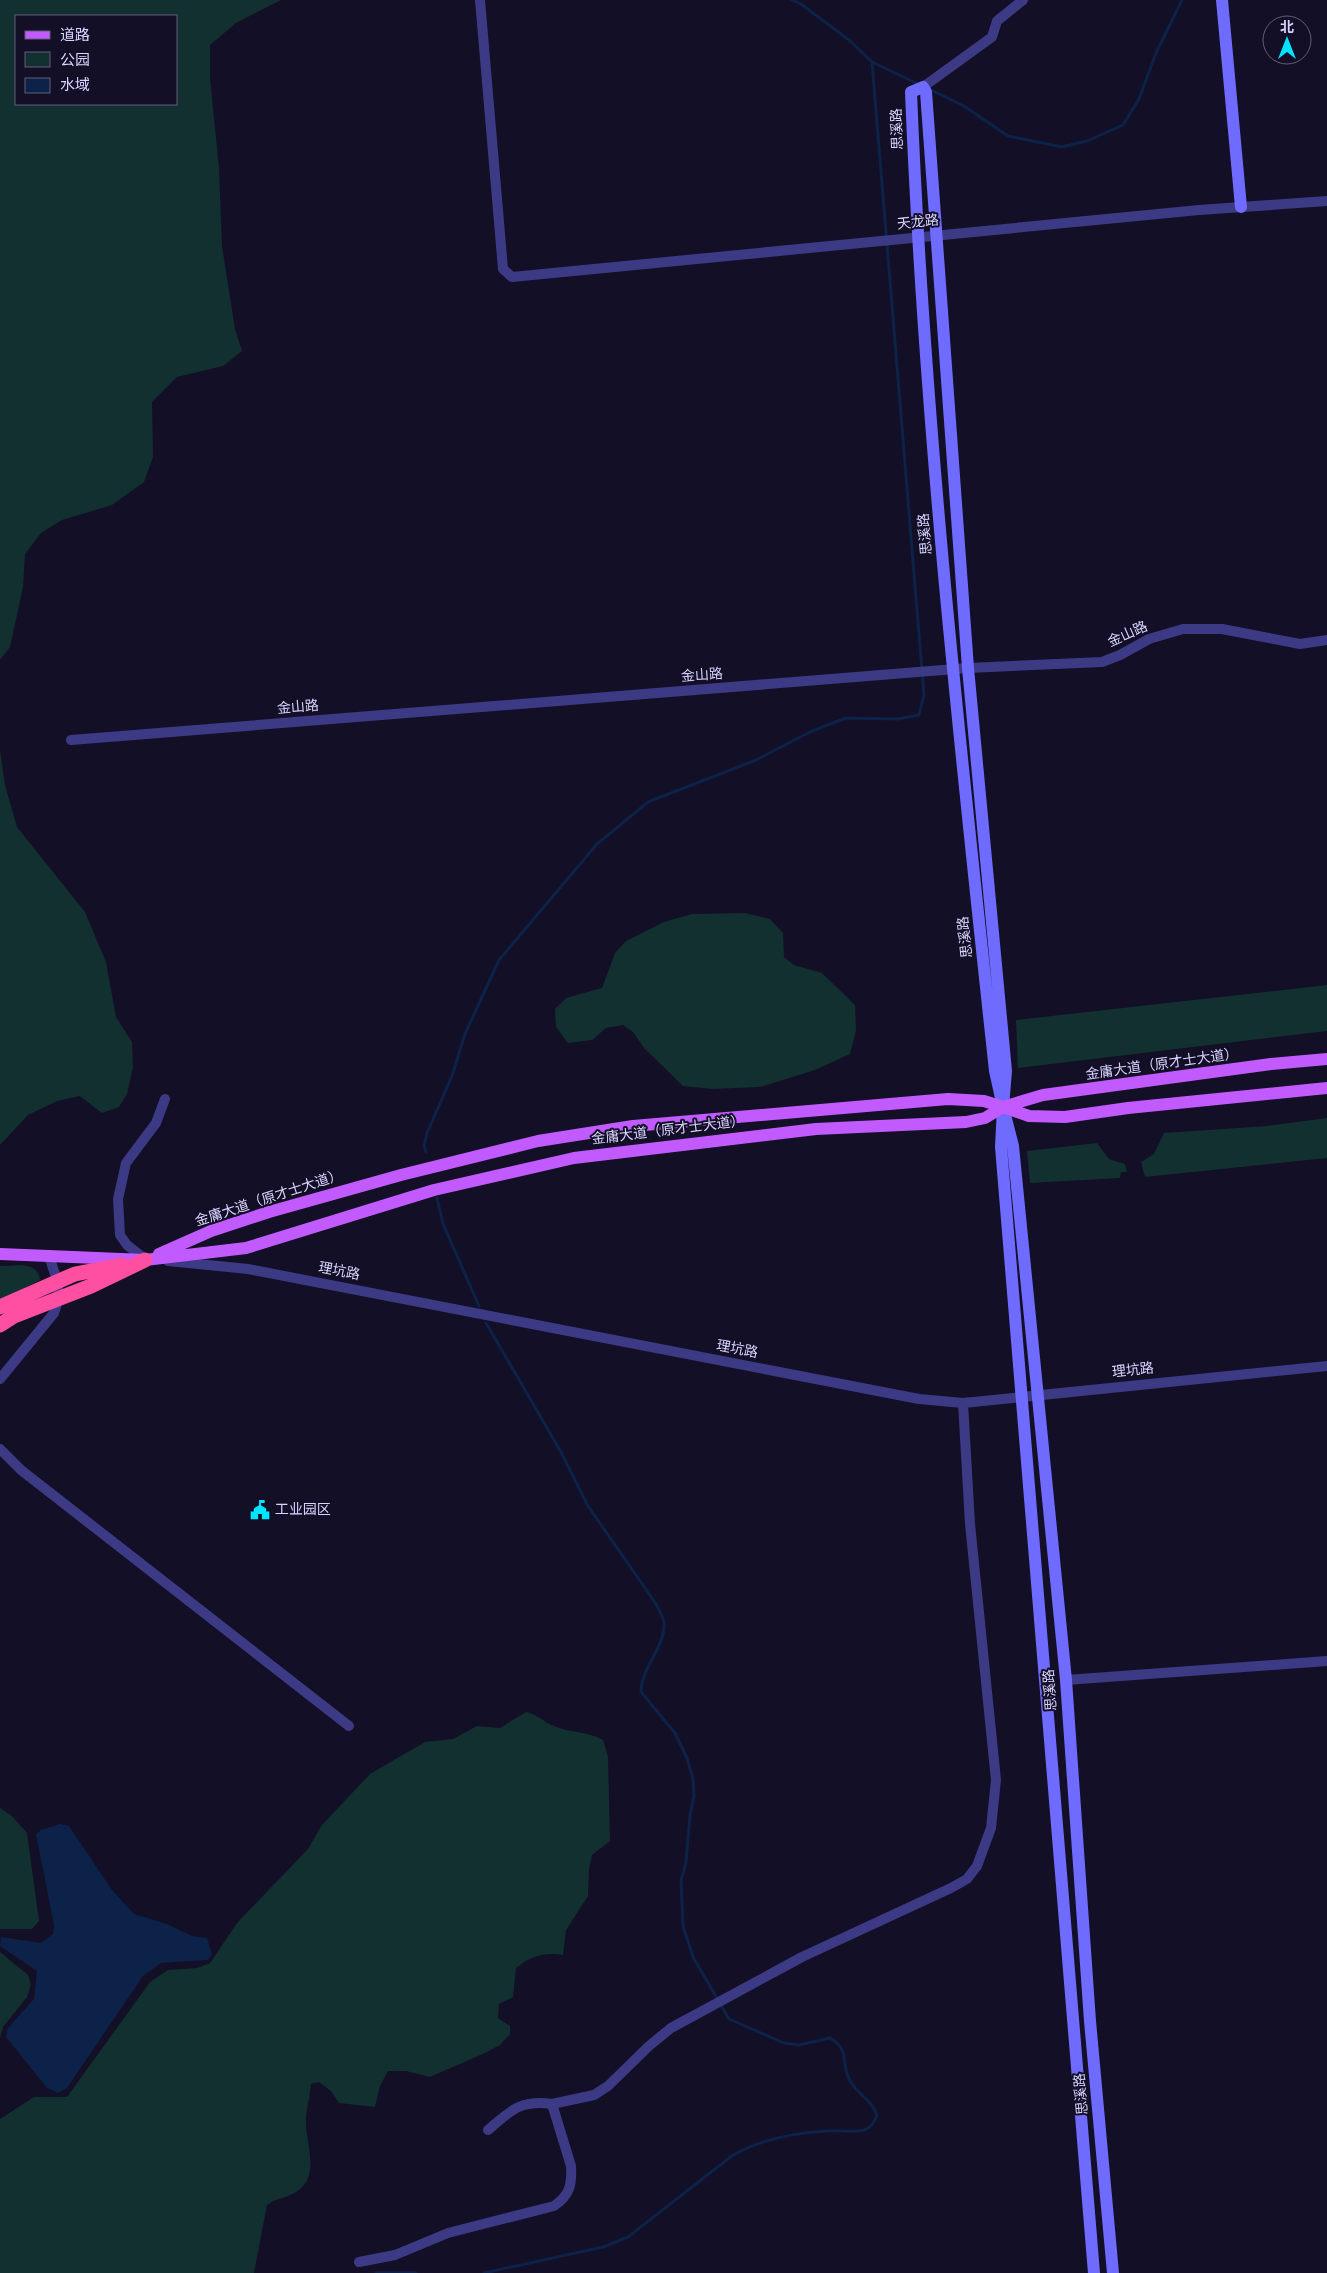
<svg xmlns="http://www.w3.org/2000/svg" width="1327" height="2273" viewBox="0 0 1327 2273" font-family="Overpass,'Noto Sans SC',sans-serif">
  <rect width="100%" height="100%" fill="#130f26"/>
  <path fill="#12302f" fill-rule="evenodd" d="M0 0H281L236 23 210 45V78L219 168 222 246 235 329 242 351 223 366 177 377 152 402 153 457 144 482 112 505 62 520 41 533 25 554 23 587 10 647 0 660ZM16 16H176V104H16Z
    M0 750 5 785 17 827 85 912 106 962 116 1017 132 1042 133 1067 127 1094 119 1107 102 1113 80 1096 57 1101 28 1115 0 1145Z
    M745 913 770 919 783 933 784 957 794 965 822 973 855 1005 856 1031 850 1054 815 1070 760 1087 712 1089 683 1086 644 1048 633 1032 623 1025 606 1028 592 1040 568 1043 556 1027 555 1009 566 998 602 988 615 953 626 941 664 922 692 914Z
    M1327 985V1031L1018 1068 1016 1020Z
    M1327 1118V1158L1145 1177 1141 1162 1154 1154 1164 1133 1267 1126Z
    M1097 1143 1109 1159 1125 1164 1127 1172H1121L1120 1178 1030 1183 1027 1151Z
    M0 1266C15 1266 38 1260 40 1280L0 1301Z
    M526 1712C537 1714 543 1722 554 1726 570 1733 587 1731 603 1740L608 1757 610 1841 592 1855 589 1869 588 1896 566 1930 563 1955C545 1952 530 1956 516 1968L513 1997 499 2004 498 2018 510 2026V2034L500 2045 485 2053 430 2077 406 2071H388L380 2086 375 2107 339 2103 331 2091 319 2082 311 2084C310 2098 305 2113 306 2127 308 2147 319 2179 296 2192 287 2198 276 2198 267 2205L254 2273H0V2119L34 2097H67L150 1982 168 1970 197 1968 210 1963 237 1923 308 1849 322 1825 370 1774 425 1742 453 1739 477 1726 500 1728Z
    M0 1808 12 1816 27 1833 39 1921 32 1929H0Z
    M0 1952 28 1975 31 1985 27 1997 3 2027 0 2038Z"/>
  <path fill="#0c2248" d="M60 1824 69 1826 112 1890 134 1914 167 1924 192 1936 207 1938 212 1954 208 1960 161 1963 143 1976 67 2088 58 2093 47 2088 6 2037 8 2028 34 1999 37 1971 0 1946 1 1937 41 1943 53 1934 54 1925 36 1834 41 1830Z"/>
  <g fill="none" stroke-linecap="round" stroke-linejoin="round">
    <path stroke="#0c2248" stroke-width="3" d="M792 0 801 4 849 40 872 62 916 83
      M931 90 964 106 1008 136 1062 147 1087 141 1123 125 1139 99 1156 53 1182 0
      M426 1152 424 1146 427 1133 452 1076 465 1034 499 960 597 844 648 802 756 760 812 731 846 718 898 719 919 715 924 695 872 62
      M437 1198 443 1224 479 1306
      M376 2273H416
      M484 2273 603 2247 628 2237 733 2155C760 2140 794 2133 826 2131 838 2130 853 2133 864 2130 872 2127 873 2123 877 2116 873 2100 856 2094 849 2079 841 2062 850 2050 830 2038L799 2045 784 2043 729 2019 693 1957 683 1926 681 1881 686 1862 690 1815 694 1796 693 1779 687 1758 675 1733 641 1692C641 1667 666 1647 664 1622 663 1617 659 1610 656 1604L588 1506 561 1452 486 1323"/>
    <path stroke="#3d3a85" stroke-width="10" d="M480 0 503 269 512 277 1199 210 1327 201
      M923 87 992 37 997 21 1023 0
      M71 740 968 668 1102 662 1120 655 1149 639 1183 629H1222L1300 644 1327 640
      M146 1260 127 1245 120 1235 118 1199 126 1163 156 1123 165 1099
      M168 1261 248 1269 919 1399 963 1403 1327 1366
      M0 1379 54 1313C63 1290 56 1278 49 1256
      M0 1449 21 1470 349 1726
      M1066 1680 1327 1661
      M488 2130C510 2111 521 2099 552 2104
      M359 2262 395 2255 448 2233 554 2206C570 2195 572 2185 571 2166L552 2104 594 2095 608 2086 649 2046 671 2028 802 1957 951 1888 967 1879 977 1866 991 1828 996 1780 970 1524 963 1403"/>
    <path stroke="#6f6bff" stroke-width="12" d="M1222 0 1241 207
      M1094 2273 1001 1147 1003 1107 995 1071C960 746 924 420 911 92L923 87 926 92 968 668 1006 1071 1003 1107 1013 1146 1066 1680 1090 2021 1113 2273"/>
    <path stroke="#c25bff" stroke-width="12" d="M0 1254 145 1260 246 1248 434 1190 574 1158 816 1129 966 1122 985 1118 1003 1107 1029 1116 1065 1117 1128 1108 1327 1088
      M159 1254 211 1231 269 1212 401 1175 538 1141 633 1126 948 1099 984 1101 1003 1107 1043 1095 1271 1064 1327 1059"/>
    <path stroke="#ff4fa3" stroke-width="15" d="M0 1307 75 1274 122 1265
      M0 1325 14 1316 91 1286 145 1260"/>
  </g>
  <defs>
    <symbol id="civic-bare" viewBox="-9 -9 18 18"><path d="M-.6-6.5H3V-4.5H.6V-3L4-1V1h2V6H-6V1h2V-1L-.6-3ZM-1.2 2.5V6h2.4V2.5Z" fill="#00e5ff" stroke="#130f26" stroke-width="2.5" paint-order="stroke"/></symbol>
  </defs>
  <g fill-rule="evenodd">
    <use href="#civic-bare" x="246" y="1496" width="28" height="28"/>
  </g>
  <g text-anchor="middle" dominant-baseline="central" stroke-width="4" stroke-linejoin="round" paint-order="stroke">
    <g font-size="14" fill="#d9d4ff" stroke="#130f26">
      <text transform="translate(898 129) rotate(-92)">思溪路</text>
      <text transform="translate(918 223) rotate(-6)">天龙路</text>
      <text transform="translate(926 534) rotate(-95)">思溪路</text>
      <text transform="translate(1128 635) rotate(-24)">金山路</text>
      <text transform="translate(702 676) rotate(-4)">金山路</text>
      <text transform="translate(298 708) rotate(-5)">金山路</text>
      <text transform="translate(966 937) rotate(-96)">思溪路</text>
      <text transform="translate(1162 1065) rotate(-8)">金庸大道（原才士大道）</text>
      <text transform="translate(668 1131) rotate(-7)">金庸大道（原才士大道）</text>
      <text transform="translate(269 1199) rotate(-18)">金庸大道（原才士大道）</text>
      <text transform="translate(339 1272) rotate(11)">理坑路</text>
      <text transform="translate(737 1350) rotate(11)">理坑路</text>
      <text transform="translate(1133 1371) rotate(-6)">理坑路</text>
      <text transform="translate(1051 1690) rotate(-94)">思溪路</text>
      <text transform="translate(1082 2094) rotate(-95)">思溪路</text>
    </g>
    <g font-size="14" fill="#d9d4ff" stroke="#130f26" text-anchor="start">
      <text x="275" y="1510">工业园区</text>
    </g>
  </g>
  <rect x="15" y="15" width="162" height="90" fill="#130f26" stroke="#625e7d"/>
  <rect x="25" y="31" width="25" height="8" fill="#c25bff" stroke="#625e7d"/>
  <text x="60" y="40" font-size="15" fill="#d9d4ff">道路</text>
  <rect x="25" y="52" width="25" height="15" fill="#12302f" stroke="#625e7d"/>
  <text x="60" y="65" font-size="15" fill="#d9d4ff">公园</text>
  <rect x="25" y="78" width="25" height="15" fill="#0c2248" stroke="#625e7d"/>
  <text x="60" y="90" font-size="15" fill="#d9d4ff">水域</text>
  <g transform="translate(1287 40)"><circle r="24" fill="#130f26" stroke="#625e7d"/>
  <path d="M0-4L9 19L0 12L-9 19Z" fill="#00e5ff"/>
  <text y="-8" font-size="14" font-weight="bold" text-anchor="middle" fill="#d9d4ff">北</text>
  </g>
</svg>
